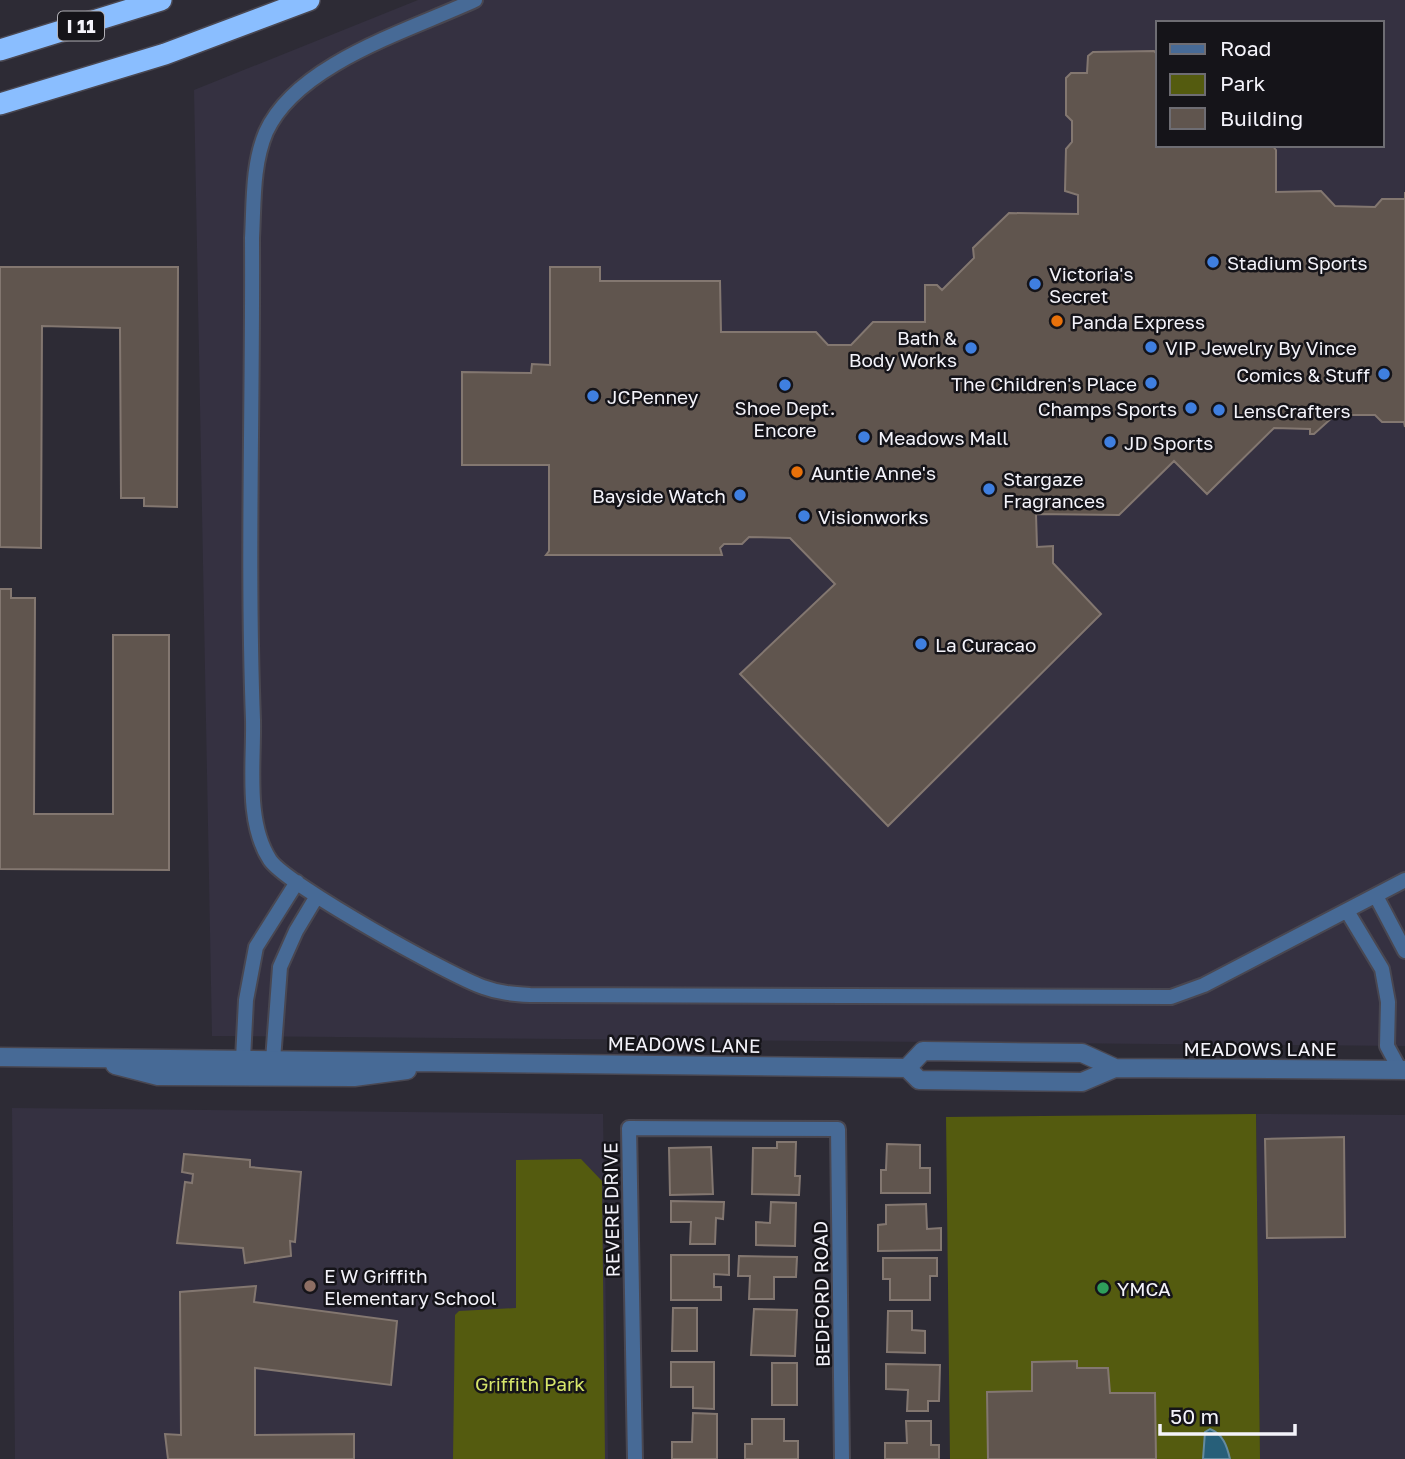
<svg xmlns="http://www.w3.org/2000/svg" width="1405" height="1459" viewBox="0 0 1405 1459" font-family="'Golos Text',sans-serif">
  <rect width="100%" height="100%" fill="#2d2b35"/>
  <path fill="#353141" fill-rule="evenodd" d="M418 0H1405V1046L212 1036 194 90ZM1158 23H1382V145H1158Z
    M12 1108 603 1114 608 1459H15Z
    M1256 1114 1405 1115V1459H1260Z"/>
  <path fill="#545b0f" d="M1256 1114 1260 1459H950L946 1117Z
    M581 1159 602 1181 605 1459H453L455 1315 459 1311 516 1308V1160Z"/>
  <path fill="#275f79" stroke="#648ba0" stroke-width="2" d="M1210 1429C1223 1434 1227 1446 1230 1459H1203L1205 1432Z"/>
  <path fill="#60554e" stroke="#837770" stroke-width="2" d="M1154 51 1158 55V145H1272L1276 150V192L1321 191 1335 206 1375 207 1382 199H1405V192V427L1404 422H1382L1375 415H1335L1314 434H1310V429L1274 428 1207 494 1174 461 1119 515 1036 514 1037 547 1053 546V563L1101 614 888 826 740 674 835 584 790 538 749 537 742 544H724L720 548 722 555H546L549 551V465H462V372L531 373 532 364 550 365V267H600V281H720L721 332H816L828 345H851L873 322H925V285H937L942 290 974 258 973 248 1009 213 1078 214V195L1065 191 1066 149 1072 142V121L1066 115V78L1071 73H1087L1088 56 1093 52Z
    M0 267H178L177 507 144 506V498H121L120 328 42 326 41 548 0 547Z
    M0 589H11V598H35L34 814H113V635H169V870L0 869Z
    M1344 1137 1345 1237 1267 1238 1265 1139Z
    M777 1142H796L795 1176H800L799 1195 752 1194 753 1148H777Z
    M887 1144 920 1145V1168H930V1193H881V1170H886Z
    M711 1147 713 1194 670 1195 669 1148Z
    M184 1154 250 1160V1167L301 1172 295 1242 290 1241 291 1256 245 1263 243 1248 177 1243 185 1182 192 1183 193 1174 182 1172Z
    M671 1201 724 1202 723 1219 716 1218 715 1244H690L691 1222H671Z
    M771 1202 796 1203 795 1246 756 1245V1222L770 1223Z
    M926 1204 927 1229 941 1228V1250L878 1251V1225L886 1224V1205Z
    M671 1255H729V1275L714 1274V1287H721V1300H671Z
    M739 1256 797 1257 796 1277H774V1299H749L750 1276H738Z
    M883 1258H937V1276H930V1300H890V1279H883Z
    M256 1286 254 1302 397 1321 391 1385 255 1368V1435L354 1434V1459H168L165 1434 181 1435 180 1292Z
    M673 1308H697V1351H672Z
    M754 1309 797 1310 795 1356 751 1355Z
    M888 1311H912V1330L925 1331V1353L887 1352Z
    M1077 1361V1368H1108L1110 1393H1155L1156 1459H988L987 1392 1032 1391V1362Z
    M671 1362H714V1409L693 1408V1387H671Z
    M772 1363H797V1405H772Z
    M886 1364 940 1365 939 1401H928V1411H907L908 1390 886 1389Z
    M693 1413 717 1414V1459H672V1442H692Z
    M752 1419H784V1441H798V1459H745V1444H752Z
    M906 1421H931V1445H939V1459H885V1443H907Z"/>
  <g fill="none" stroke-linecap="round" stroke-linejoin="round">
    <defs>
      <path id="minor" d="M475 0C411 30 297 63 266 132 252 165 254 203 252 238 253 399 247 560 253 720 254 763 245 822 270 860 287 885 451 976 483 987 499 993 514 994 530 995L1171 997 1204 985 1405 880
        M1376 896 1405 951
        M1347 911 1382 969 1388 1002 1387 1046 1400 1070
        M243 1059 246 1000 256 947 297 882
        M273 1060 280 967 296 931 317 896
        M635 1459 629 1128 838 1129 842 1459"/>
      <path id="tertiary" d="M0 1057 907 1068 919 1080 1082 1082 1115 1068 1405 1070
        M115 1065 158 1076 354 1077 407 1070
        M907 1068 923 1051 1082 1053 1115 1068"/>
      <path id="motorway" d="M0 50 161 0
        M0 104 165 54 309 0"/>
    </defs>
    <use href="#minor" stroke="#494751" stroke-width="18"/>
    <use href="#tertiary" stroke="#494751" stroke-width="21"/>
    <use href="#motorway" stroke="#494751" stroke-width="24"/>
    <use href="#minor" stroke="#476a96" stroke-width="14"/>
    <use href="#tertiary" stroke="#476a96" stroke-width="18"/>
    <use href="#motorway" stroke="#8abeff" stroke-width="21"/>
  </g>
  <g fill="#3f7fe0" stroke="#151419" stroke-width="2.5">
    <circle cx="1213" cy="262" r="7"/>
    <circle cx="1035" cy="284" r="7"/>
    <circle cx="1151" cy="347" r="7"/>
    <circle cx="971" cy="348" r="7"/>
    <circle cx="1384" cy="374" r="7"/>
    <circle cx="1151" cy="383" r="7"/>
    <circle cx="785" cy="385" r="7"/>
    <circle cx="593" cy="396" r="7"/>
    <circle cx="1191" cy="408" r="7"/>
    <circle cx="1219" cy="410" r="7"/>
    <circle cx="864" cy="437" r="7"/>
    <circle cx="1110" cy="442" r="7"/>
    <circle cx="989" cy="489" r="7"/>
    <circle cx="740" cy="495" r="7"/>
    <circle cx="804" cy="516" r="7"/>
    <circle cx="921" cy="644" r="7"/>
  </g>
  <g fill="#e8710a" stroke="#151419" stroke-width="2.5">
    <circle cx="1057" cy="321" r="7"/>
    <circle cx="797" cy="472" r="7"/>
  </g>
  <circle fill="#8d6e63" stroke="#151419" stroke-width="2.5" cx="310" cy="1286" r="7"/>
  <circle fill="#2e9e5b" stroke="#151419" stroke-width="2.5" cx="1103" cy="1288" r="7"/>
  <g text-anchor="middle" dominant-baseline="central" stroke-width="5" stroke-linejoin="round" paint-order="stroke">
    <rect fill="#151419" stroke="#b1b0b6" stroke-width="2" x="58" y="11.5" width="46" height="29" rx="5"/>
    <g font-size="18" font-weight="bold" fill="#f4f3fa">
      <text x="81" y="26">I 11</text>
    </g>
    <g font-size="19" fill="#f4f3fa" stroke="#151419" text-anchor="start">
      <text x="1227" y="262">Stadium Sports</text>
      <text x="1049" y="273">Victoria's<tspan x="1049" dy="22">Secret</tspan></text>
      <text x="1071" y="321">Panda Express</text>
      <text x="957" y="337" text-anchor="end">Bath &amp;<tspan x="957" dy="22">Body Works</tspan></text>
      <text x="1165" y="347">VIP Jewelry By Vince</text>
      <text x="1370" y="374" text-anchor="end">Comics &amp; Stuff</text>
      <text x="1137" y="383" text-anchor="end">The Children's Place</text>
      <text x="607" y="396">JCPenney</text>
      <text x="785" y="407" text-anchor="middle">Shoe Dept.<tspan x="785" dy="22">Encore</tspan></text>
      <text x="1177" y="408" text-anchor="end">Champs Sports</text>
      <text x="1233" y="410">LensCrafters</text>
      <text x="878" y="437">Meadows Mall</text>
      <text x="1124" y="442">JD Sports</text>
      <text x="811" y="472">Auntie Anne's</text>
      <text x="1003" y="478">Stargaze<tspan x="1003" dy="22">Fragrances</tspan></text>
      <text x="726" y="495" text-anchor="end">Bayside Watch</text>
      <text x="818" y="516">Visionworks</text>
      <text x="935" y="644">La Curacao</text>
      <text x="324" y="1275">E W Griffith<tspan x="324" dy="22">Elementary School</tspan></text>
      <text x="1117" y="1288">YMCA</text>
    </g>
    <g font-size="19" fill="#f4f3fa" stroke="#151419">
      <text transform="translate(684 1044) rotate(1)">MEADOWS LANE</text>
      <text x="1260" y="1048">MEADOWS LANE</text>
      <text transform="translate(611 1210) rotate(-91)">REVERE DRIVE</text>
      <text transform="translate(821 1294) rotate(-91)">BEDFORD ROAD</text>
    </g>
    <g font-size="19" fill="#d7e66a" stroke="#151419">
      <text x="530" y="1383">Griffith Park</text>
    </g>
  </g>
  <rect x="1156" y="21" width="228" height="126" fill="#151419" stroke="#6e6d73" stroke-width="2"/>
  <rect x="1170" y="44" width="35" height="10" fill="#476a96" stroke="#6e6d73" stroke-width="2"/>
  <text x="1220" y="56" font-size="21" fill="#f4f3fa">Road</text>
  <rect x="1170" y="74" width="35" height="21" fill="#545b0f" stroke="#6e6d73" stroke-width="2"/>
  <text x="1220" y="91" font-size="21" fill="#f4f3fa">Park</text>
  <rect x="1170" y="108" width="35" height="21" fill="#60554e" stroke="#6e6d73" stroke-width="2"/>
  <text x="1220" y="126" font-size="21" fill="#f4f3fa">Building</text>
  <path d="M1160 1424v10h135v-10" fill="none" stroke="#f4f3fa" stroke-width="3.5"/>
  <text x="1170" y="1424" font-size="21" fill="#f4f3fa" stroke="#151419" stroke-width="5" paint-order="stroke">50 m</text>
</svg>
